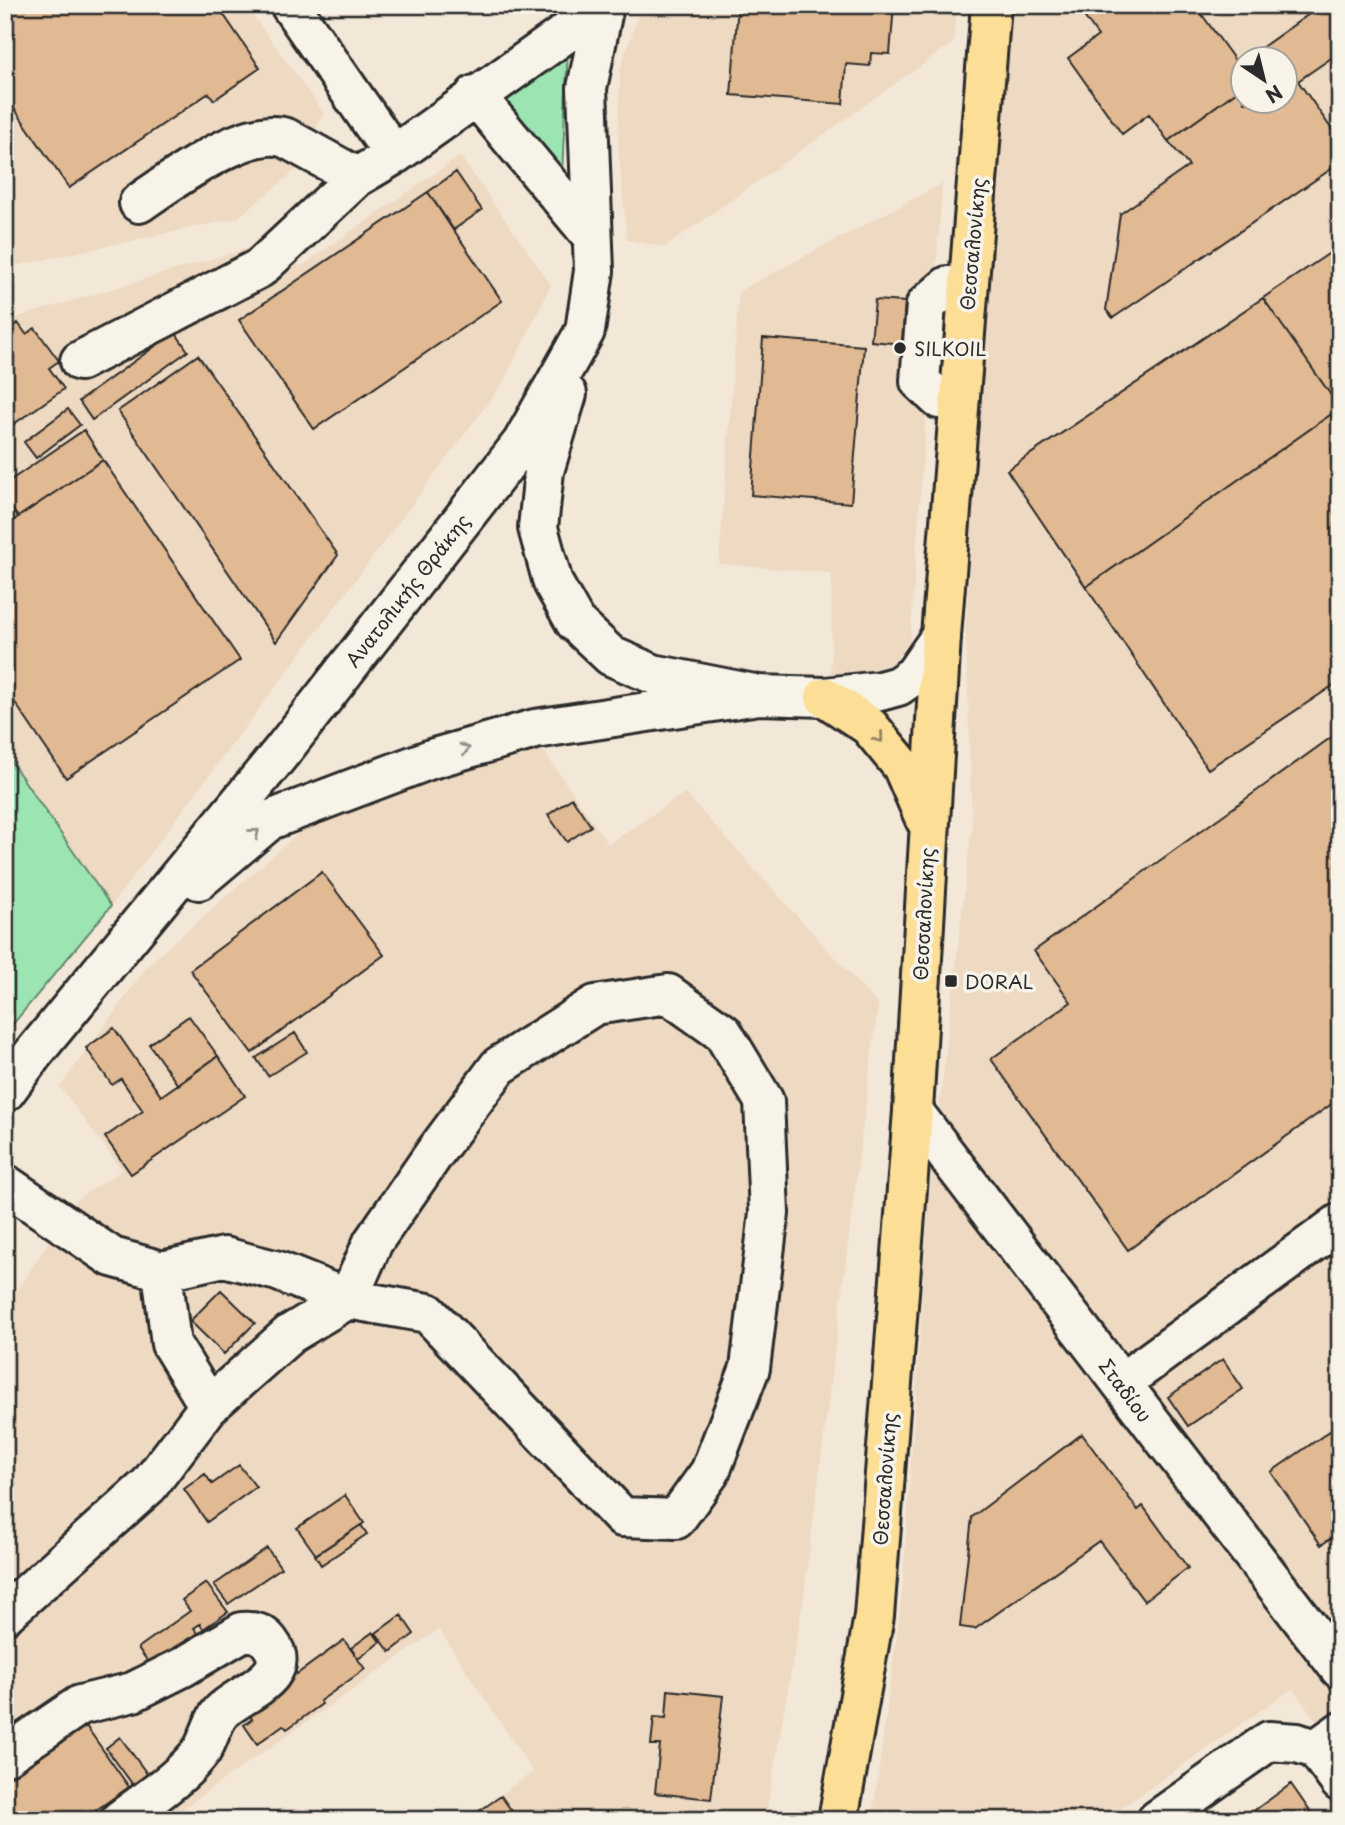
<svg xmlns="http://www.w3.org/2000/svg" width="1345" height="1825" viewBox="0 0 1345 1825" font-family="'Playpen Sans',sans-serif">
  <rect width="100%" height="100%" fill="#f3e7d7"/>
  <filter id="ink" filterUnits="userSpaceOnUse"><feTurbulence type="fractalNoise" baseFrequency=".0143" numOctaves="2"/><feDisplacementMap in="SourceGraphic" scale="14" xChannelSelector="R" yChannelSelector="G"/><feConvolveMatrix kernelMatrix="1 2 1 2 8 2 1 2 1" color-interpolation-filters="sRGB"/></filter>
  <g filter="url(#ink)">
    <path fill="#eed9c2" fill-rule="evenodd" d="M5 5H245L324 113 296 170 237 218 5 268Z
      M642 5H957L954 42 665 247 627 240 618 146 620 69Z
      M1011 5H1340V1755L1293 1688 1104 1820H872L902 1596 929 1198 972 826 966 626 981 380ZM1244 60H1286V102H1244Z
      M460 156 551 285 503 383 111 906 5 753V321L282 238 300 267Z
      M942 184 910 641 894 662 864 675H831L832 573 719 564 739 291Z
      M537 742 608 844 685 793 878 1005 803 1602 765 1820H465L533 1772 439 1629 166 1820H5V1310L75 1201 122 1170 60 1087 149 964 318 816Z"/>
    <path fill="#9ce5b3" stroke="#64886f" stroke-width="2" d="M568 46 562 175 505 98Z
      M5 753 111 906 8 1030 5 1027Z"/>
    <path fill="#e1b992" stroke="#2b2b2b" stroke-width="2" d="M5 5H217L260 68 214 100 209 93 69 188 5 95Z
      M738 5H894L890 54 871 53 870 66 846 64 843 104 731 95Z
      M1076 5H1195L1244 73V86L1168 141 1149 114 1122 134 1068 58 1098 36Z
      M1322 5H1340V52L1298 81 1340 141V163L1113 318 1106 310 1120 214 1189 166 1168 141 1244 86V102H1286V60H1244Z
      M456 172 482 210 453 230 428 192Z
      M428 192 502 301 314 429 239 320Z
      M1340 246V408L1263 298Z
      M1263 298 1340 408 1086 587 1007 470Z
      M875 300 905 302 902 344 871 341Z
      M18 323 26 334 35 328 59 361 49 368 64 389 5 430V332Z
      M175 332 188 351 92 420 79 401Z
      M763 338 864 346 851 503 751 495Z
      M198 355 338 555 276 642 118 411Z
      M1340 408V681L1208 769 1086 587Z
      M68 409 80 425 36 458 24 442Z
      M84 430 103 460 18 517 5 499V484Z
      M103 460 240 660 66 778 5 688V526Z
      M1340 731V1098L1128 1250 991 1059 1071 1002 1034 951Z
      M572 798 591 826 567 842 548 815Z
      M322 872 384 955 252 1053 190 970Z
      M189 1016 218 1056 178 1085 149 1044Z
      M114 1028 161 1096 218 1056 245 1096 131 1174 105 1137 143 1111 121 1079 112 1085 86 1048Z
      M295 1033 307 1052 268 1076 256 1058Z
      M221 1290 255 1323 224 1354 190 1321Z
      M1223 1359 1243 1389 1188 1426 1168 1397Z
      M1340 1424V1538L1337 1534 1321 1545 1271 1472Z
      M1082 1434 1138 1510 1143 1506 1188 1568 1144 1601 1099 1541 975 1629 960 1627 972 1517Z
      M239 1465 256 1487 207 1522 184 1489 205 1474 212 1484Z
      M345 1495 364 1523 316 1555 297 1528Z
      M361 1525 367 1534 321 1565 315 1555Z
      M267 1548 281 1568 228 1604 214 1585Z
      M206 1583 228 1612 203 1629 200 1624 194 1628 198 1633 152 1667 138 1648 190 1611 182 1600Z
      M401 1615 414 1634 390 1652 376 1633Z
      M373 1632 380 1642 358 1659 351 1648Z
      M344 1640 365 1669 320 1701 322 1704 287 1729 283 1725 257 1744 244 1725 252 1719 240 1701 291 1665 297 1674Z
      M668 1690 723 1696 711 1799 655 1793 660 1745H651L654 1717 666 1718Z
      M79 1716 129 1787 82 1820H5V1768Z
      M120 1737 156 1786 141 1796 106 1748Z
      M1291 1784 1316 1820H1241Z
      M501 1796 517 1818 466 1820Z"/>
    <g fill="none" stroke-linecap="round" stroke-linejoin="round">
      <defs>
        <path id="minor" d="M290 5 394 155
          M475 95 591 235
          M139 203C170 182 247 124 286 138L357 177
          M80 361 260 268 357 177 394 155 604 6
          M567 394 544 471 538 528 553 583 575 622 611 656 653 674 759 695 825 697 880 691 898 686 914 675 941 636
          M939 399 920 381 926 305 948 286
          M199 880 270 820 431 759 535 729 759 695
          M5 1092 33 1054 283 750 522 443 585 331 594 271 587 88 604 5
          M913 1111 1340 1669
          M5 1184 112 1257 162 1271 224 1257 278 1271 348 1299 428 1313 622 1517 676 1519 710 1472 750 1368 769 1213 764 1101 723 1033 668 994 595 1005 499 1066 436 1151 373 1242 348 1299 290 1334 209 1406 149 1485 5 1614
          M162 1271 171 1344 209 1406
          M1121 1383 1340 1223
          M1316 1749 1340 1782
          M5 1756 80 1705 133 1692 183 1667 242 1632C253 1631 263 1633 270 1643 296 1677 238 1694 221 1712 212 1722 209 1739 202 1750 184 1776 145 1801 120 1820
          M1157 1820 1269 1741 1297 1743 1316 1749 1340 1732"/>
        <path id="major" d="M825 697 869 726 902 766 925 819
          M838 1820 874 1616 913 1111 941 636 991 5"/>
      </defs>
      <use href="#minor" stroke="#2b2b2b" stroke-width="44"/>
      <use href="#major" stroke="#2b2b2b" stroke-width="44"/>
      <use href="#minor" stroke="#f7f3e8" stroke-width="38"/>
      <use href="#major" stroke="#fcde96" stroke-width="38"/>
    </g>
    <defs><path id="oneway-chevron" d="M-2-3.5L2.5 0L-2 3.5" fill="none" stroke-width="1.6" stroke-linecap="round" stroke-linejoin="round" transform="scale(1.75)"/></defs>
    <use stroke="#948460" href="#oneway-chevron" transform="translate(879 738) rotate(51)"/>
    <g stroke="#918f8a">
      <use href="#oneway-chevron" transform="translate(465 749) rotate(-16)"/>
      <use href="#oneway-chevron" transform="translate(255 833) rotate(-40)"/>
    </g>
  </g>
  <g fill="#2b2b2b" stroke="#f7f3e8" stroke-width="2.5">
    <circle cx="900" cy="348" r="7"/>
    <rect x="944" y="974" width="14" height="14" rx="3.5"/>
  </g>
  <g text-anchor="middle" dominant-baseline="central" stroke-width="7" stroke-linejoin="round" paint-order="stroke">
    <g font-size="19" fill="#2b2b2b" stroke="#f7f3e8">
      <text transform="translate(972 244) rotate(-85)">Θεσσαλονίκης</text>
      <text transform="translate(407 590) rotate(-52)">Ανατολικής Θράκης</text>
      <text transform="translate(923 914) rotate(-87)">Θεσσαλονίκης</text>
      <text transform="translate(1126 1390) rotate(53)">Σταδίου</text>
      <text transform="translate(884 1479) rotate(-86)">Θεσσαλονίκης</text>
    </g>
    <g font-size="19" fill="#2b2b2b" stroke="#f7f3e8" text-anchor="start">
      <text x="914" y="348">SILKOIL</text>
      <text x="965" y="981">DORAL</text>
    </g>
  </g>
  <rect width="1345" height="1825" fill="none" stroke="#f7f3e8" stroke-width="28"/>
  <rect x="14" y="14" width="1317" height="1797" fill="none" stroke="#2b2b2b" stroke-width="2.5" filter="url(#ink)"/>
  <g transform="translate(1264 80) rotate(145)"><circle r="33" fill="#f7f3e8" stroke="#a5a39c" stroke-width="2"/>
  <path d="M0-5L12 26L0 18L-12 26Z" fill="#2b2b2b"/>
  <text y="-10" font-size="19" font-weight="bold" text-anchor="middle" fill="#2b2b2b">N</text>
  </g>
</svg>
